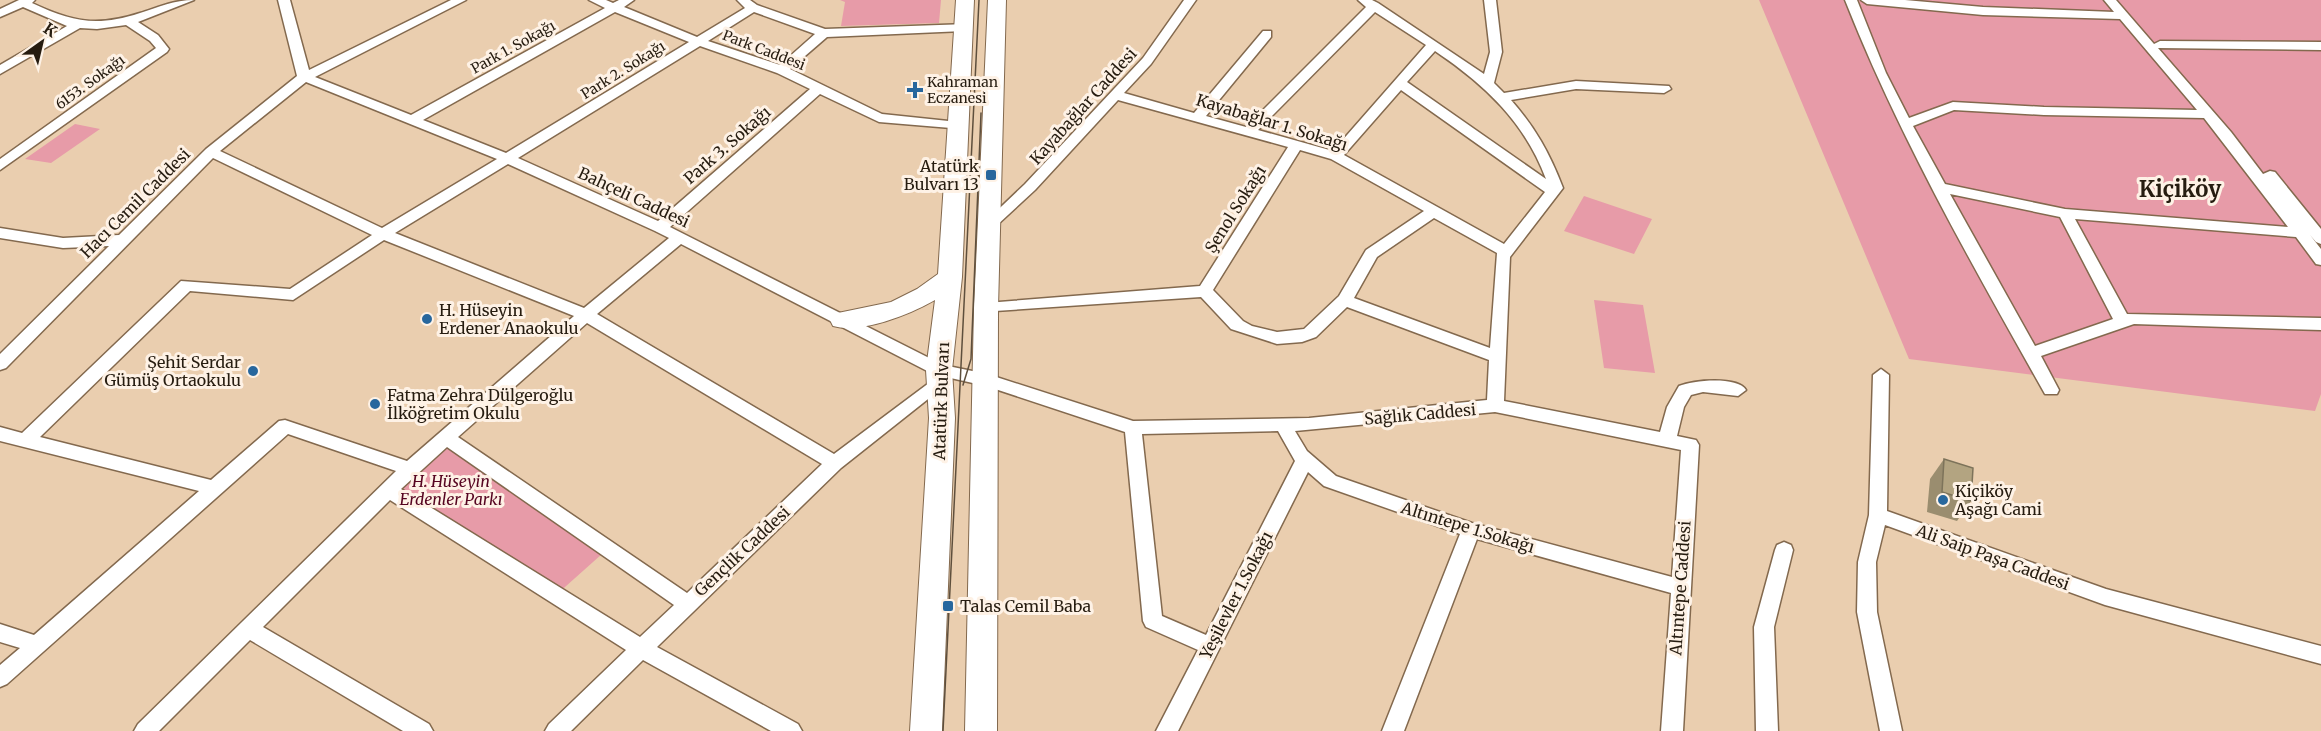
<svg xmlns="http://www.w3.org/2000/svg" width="2321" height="731" viewBox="0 0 2321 731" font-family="Merriweather,serif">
  <rect width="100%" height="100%" fill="#eaceaf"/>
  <path fill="#e79ba8" d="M840 0H941L939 23 841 26 845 2Z
    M1759 0H2321V394L2315 411 1909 359Z
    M75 124 100 129 51 163 25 159Z
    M1584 196 1652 219 1634 254 1564 231Z
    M1594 300 1643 305 1655 373 1604 368Z
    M448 448 602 554 556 595 392 492Z"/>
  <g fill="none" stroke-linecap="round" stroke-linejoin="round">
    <defs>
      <path id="street" d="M19 0H35L32 3C72 22 97 27 140 13 159 7 174 0 194 0L138 22 158 35 169 49 167 52 0 170V159L156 48 150 41 126 25 97 29 80 28 0 74V65L67 26 23 7 0 17V9Z
        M278 0H290L309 70 451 0H466L315 77 411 115 605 8 589 0H606L613 3 619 0H634L624 7 697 37 745 8 737 0H750L757 5 825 29 968 24 970 27 964 31 827 37 790 69 882 114 958 122 965 126 963 129 879 122 820 94 670 227 943 365 987 374 1133 421 1309 418 1487 400 1489 360 1347 307 1316 337 1302 342 1277 344 1231 329 1201 297 980 312 978 308 980 304 986 303 1200 286 1288 147 1118 100 1035 190 995 227H985L983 224 1025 184 1143 58 1184 0H1196L1151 64 1124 93 1194 113 1263 31H1271V37L1206 116 1246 127 1366 7 1358 0H1372L1378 3 1484 74 1490 52 1484 0H1496L1502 52 1494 83 1504 93 1576 81 1669 86 1671 89 1664 93 1576 89 1511 100C1535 127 1550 154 1563 188L1510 257 1504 401 1660 432 1667 407 1679 386C1693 380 1738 376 1746 390L1738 396 1703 392 1691 395 1684 407 1677 436 1696 440 1699 445 1683 731H1661L1671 593 1477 539 1404 731H1382L1460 534 1324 486 1308 472 1178 731H1156L1198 650 1146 627 1143 621 1125 432 986 386 933 374 681 244 597 314 834 454 933 380 939 378 947 384 841 468 657 647 798 724 802 731H771L643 660 571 731H545L549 724 626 650 390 500 263 627 429 724 433 731H403L250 640 159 731H134L138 724 396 471 288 434 7 684 0 687V665L20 648 0 642V624L34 635 199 491 0 441V427L22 433 181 281 290 289 372 235 213 158 6 368 0 370V354L109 246 63 248 0 238V228L63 238 119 235 206 149 297 76ZM615 12 689 42 506 153 423 120ZM754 12 815 34 780 65 708 41ZM1375 12 1426 45 1333 151 1258 130ZM700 46 777 73 810 89 658 221 518 158ZM1435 51C1484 84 1525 122 1546 179L1407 82ZM306 82 497 159 382 228 220 151ZM1401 90 1545 192 1504 244 1344 155ZM1300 150 1331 159 1424 211 1366 250 1339 296 1304 329 1277 332 1252 326 1243 321 1213 290ZM508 164 655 231 669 238 584 308 395 233ZM1434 218 1497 253 1490 348 1354 298 1377 257ZM384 240 574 316 407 461 285 420 279 421 211 480 40 437 190 291 293 300ZM587 323 822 464 687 593 458 437ZM1495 412 1681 450 1672 577 1472 523 1336 476 1307 451 1295 431ZM1278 431 1295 461 1206 635 1162 616 1142 434ZM447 447 674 605 640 637 401 489Z
        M1845 0H1857L1886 73 1909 118 1953 102 2044 107 2197 110 2120 19 1983 15 1867 4 1861 0H1905L1983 7 2114 12 2104 0H2116L2154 44 2160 41 2321 42V50L2158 48 2231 132 2263 174 2270 171 2275 172 2321 229V244L2316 242 2310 235 2321 249V265L2316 264 2296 237 2075 219 2127 314 2321 318V330L2134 324 2041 356 2059 390 2057 394H2045C1973 266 1899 137 1845 0ZM1954 110 2044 115 2204 118 2288 227 2065 209 1945 184 1913 126ZM1950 194 2060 217 2113 319 2035 346Z
        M1881 369 1889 375 1887 511 2106 589 2321 646V664L2105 605 1885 525 1876 562 1877 612 1902 731H1880L1857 612 1858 562 1869 515 1873 375Z
        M1784 542 1791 545 1793 550 1774 627 1778 731H1756L1754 627 1775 550 1777 545Z"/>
      <path id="primary" d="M956 0H974L962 277 952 370 955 418 942 731H910L929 418 926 370 935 300C911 314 862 334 833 326L830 320 833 314 891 302 917 289 938 274Z
        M988 0H1006L998 308 997 731H965L974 308Z"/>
    </defs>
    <use href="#street" stroke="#83694e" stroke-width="3"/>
    <use href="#primary" stroke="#83694e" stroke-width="2"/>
    <use href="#street" fill="#fff" fill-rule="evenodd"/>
    <use href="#primary" fill="#fff" fill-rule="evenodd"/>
    <path stroke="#5e4f3d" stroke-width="1.5" d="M963 385 971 359 981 113
      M943 731 979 0"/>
  </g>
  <path fill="#9a8d6f" d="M1944 459 1971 501 1957 521 1927 512 1930 479Z"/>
  <path fill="#b3a481" stroke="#7d735a" stroke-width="1.5" d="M1944 459 1973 468 1971 501 1942 492Z"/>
  <g fill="#28679d" stroke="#fef2e6" stroke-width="2">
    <path d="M912 81h6v6h6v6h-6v6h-6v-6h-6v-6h6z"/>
    <rect x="985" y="169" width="12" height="12" rx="3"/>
    <circle cx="427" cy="319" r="6"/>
    <circle cx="253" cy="371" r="6"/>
    <circle cx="375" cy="404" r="6"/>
    <circle cx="1943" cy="500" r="6"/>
    <rect x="942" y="600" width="12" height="12" rx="3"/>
  </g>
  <g text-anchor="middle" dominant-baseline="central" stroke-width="6" stroke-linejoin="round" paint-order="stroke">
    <g font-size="14" fill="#261c10" stroke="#fef2e6">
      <text transform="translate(513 47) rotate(-29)">Park 1. Sokağı</text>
      <text transform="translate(764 50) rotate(21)">Park Caddesi</text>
      <text transform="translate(623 70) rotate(-32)">Park 2. Sokağı</text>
      <text transform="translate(90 82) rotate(-36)">6153. Sokağı</text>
    </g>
    <g font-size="14" fill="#261c10" stroke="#fef2e6" text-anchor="start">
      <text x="927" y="82">Kahraman<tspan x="927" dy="16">Eczanesi</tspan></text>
    </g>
    <g font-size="16" fill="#261c10" stroke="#fef2e6">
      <text transform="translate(1083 106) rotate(-48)">Kayabağlar Caddesi</text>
      <text transform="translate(1272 122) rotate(17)">Kayabağlar 1. Sokağı</text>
      <text transform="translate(727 145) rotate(-41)">Park 3. Sokağı</text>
      <text transform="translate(634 197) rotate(25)">Bahçeli Caddesi</text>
      <text transform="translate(135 203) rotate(-45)">Hacı Cemil Caddesi</text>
      <text transform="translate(1235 209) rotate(-58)">Şenol Sokağı</text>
      <text transform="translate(941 401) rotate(-88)">Atatürk Bulvarı</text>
      <text transform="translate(1420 414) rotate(-5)">Sağlık Caddesi</text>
      <text transform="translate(1468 527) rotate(17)">Altıntepe 1.Sokağı</text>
      <text transform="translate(742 551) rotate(-43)">Gençlik Caddesi</text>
      <text transform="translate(1993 557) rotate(20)">Ali Saip Paşa Caddesi</text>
      <text transform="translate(1680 588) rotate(-86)">Altıntepe Caddesi</text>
      <text transform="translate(1236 595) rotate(-63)">Yeşilevler 1.Sokağı</text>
    </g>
    <g font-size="16" fill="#261c10" stroke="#fef2e6" text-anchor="start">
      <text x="979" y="166" text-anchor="end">Atatürk<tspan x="979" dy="18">Bulvarı 13</tspan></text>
      <text x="439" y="310">H. Hüseyin<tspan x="439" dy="18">Erdener Anaokulu</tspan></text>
      <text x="241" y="362" text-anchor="end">Şehit Serdar<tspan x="241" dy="18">Gümüş Ortaokulu</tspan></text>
      <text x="387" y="395">Fatma Zehra Dülgeroğlu<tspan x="387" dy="18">İlköğretim Okulu</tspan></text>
      <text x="1955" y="491">Kiçiköy<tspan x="1955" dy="18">Aşağı Cami</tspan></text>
      <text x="960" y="606">Talas Cemil Baba</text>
    </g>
    <g font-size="16" font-style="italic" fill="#560521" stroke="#fef2e6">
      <text x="451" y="481">H. Hüseyin<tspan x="451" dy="18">Erdenler Parkı</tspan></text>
    </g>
    <g font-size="22" font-weight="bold" fill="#261c10" stroke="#fef2e6">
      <text x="2180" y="189">Kiçiköy</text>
    </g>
  </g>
  <g transform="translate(42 42) rotate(34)" stroke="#fef2e6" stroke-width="4.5" paint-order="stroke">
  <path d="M0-4.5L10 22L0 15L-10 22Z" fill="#261c10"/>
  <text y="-9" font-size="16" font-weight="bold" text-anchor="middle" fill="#261c10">K</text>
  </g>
</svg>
